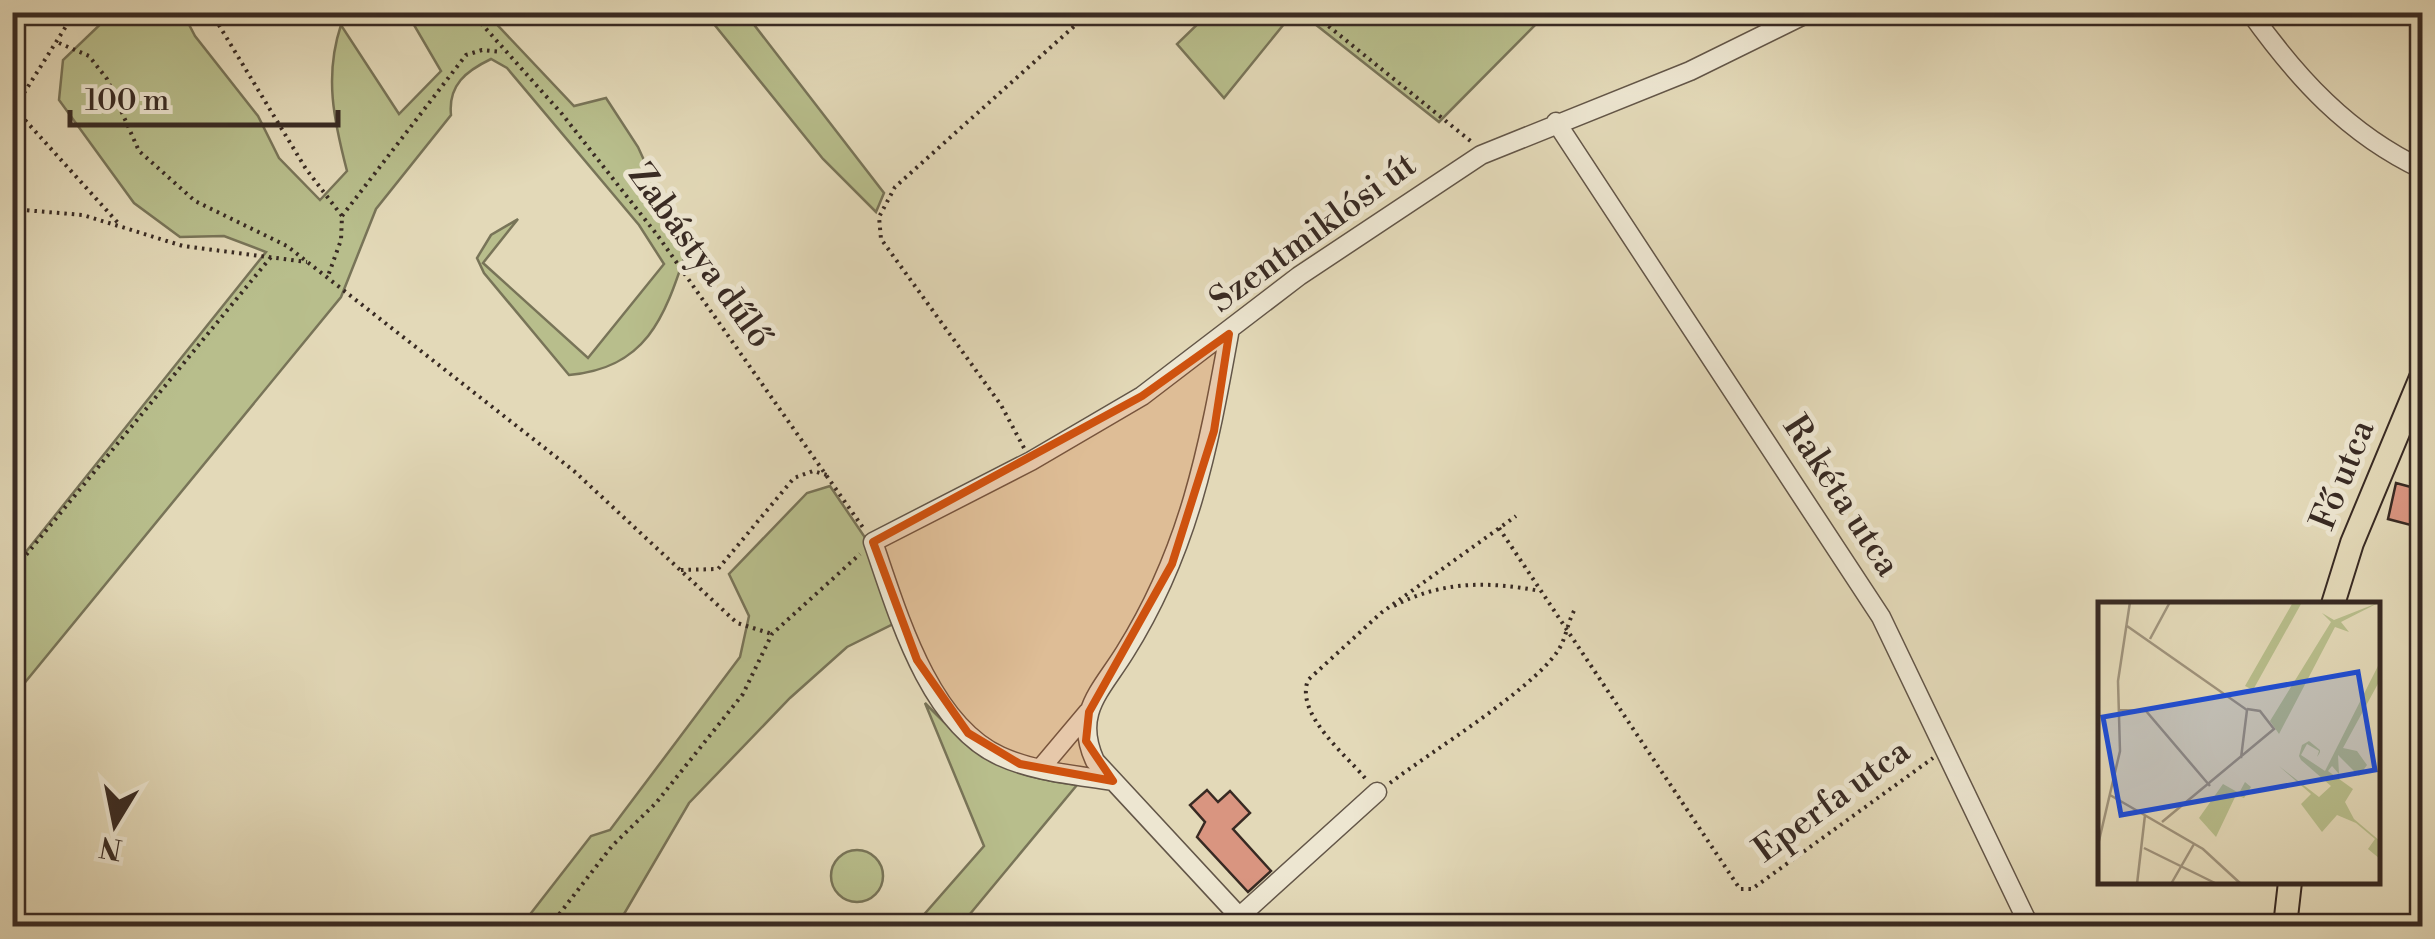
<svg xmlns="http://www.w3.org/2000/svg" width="2435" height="939" viewBox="0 0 2435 939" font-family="'Libre Bodoni',serif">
  <rect width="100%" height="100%" fill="#e3d9b8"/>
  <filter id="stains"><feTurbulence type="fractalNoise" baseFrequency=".002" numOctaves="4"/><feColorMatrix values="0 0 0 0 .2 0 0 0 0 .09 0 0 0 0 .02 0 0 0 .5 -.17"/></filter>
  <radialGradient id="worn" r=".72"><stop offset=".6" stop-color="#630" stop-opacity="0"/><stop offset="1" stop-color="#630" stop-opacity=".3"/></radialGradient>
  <path fill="#b8be8c" stroke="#787458" stroke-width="2.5" d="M112 13H183L195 36 258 116 279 158 320 200 347 171C334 121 324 76 341 25L399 114 441 71 407 13H486L574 106 606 98 638 147 686 252C664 319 646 368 569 375L484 273 477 258 491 235 518 219 483 263 588 358 664 264 639 225 507 68 491 59C466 71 448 85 451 115L376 209 341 297 13 697V568L266 252 224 236 180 237 134 203 59 100 63 60Z
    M705 13H745L884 193 876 212 823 159Z
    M1209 13H1293L1224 98 1177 44Z
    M1301 13H1547L1439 122Z
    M830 486 866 539 893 624 847 647 790 698 689 803 617 926H521L591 836 610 830 740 657 749 616 729 574 807 493Z
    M925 703C978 757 1001 775 1077 785L960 926H914L984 846Z
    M831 876a26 26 0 1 1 52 0a26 26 0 1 1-52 0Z"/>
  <path fill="#d99580" stroke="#382a23" stroke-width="2.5" d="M2396 483 2422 490V528L2388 519Z
    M1207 790 1218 802 1230 791 1250 813 1233 829 1271 871 1248 892 1197 837 1205 822 1190 805Z"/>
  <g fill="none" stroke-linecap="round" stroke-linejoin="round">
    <defs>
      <path id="minor" d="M2250 12C2297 78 2348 134 2422 169
        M1556 122 1881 617 2026 919 2034 926
        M1229 334C1208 450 1189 550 1125 652 1101 691 1073 713 1095 761L1248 926
        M1040 769 1088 712
        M1113 781C1076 775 1035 772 1000 756 928 723 897 611 873 542L1031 461 1142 396 1299 276 1481 155 1690 71 1810 12
        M1239 917 1377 792"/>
      <path id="major" d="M2333 604 2352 543 2422 375
        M2285 926 2290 882"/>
    </defs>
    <use href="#minor" stroke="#635648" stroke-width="21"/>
    <use href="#major" stroke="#382a23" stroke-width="26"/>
    <path stroke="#382a23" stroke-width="4" stroke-dasharray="2.5 5" stroke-linecap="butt" d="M211 12 306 169 342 216 341 240 328 276
      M471 12 562 114 658 236 864 529
      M1311 12 1473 143
      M59 43 89 56 107 79 139 151 195 201 287 246 574 471 737 623 772 634
      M15 109 119 224
      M12 112 75 12
      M12 209 83 215 183 246 307 262
      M342 216 466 55 482 50 502 52
      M1024 448 1001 405 881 239 879 217 895 187 1090 12
      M1499 528 1740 889H1752L1933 758
      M681 570 718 569 794 478 813 471 827 475
      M12 572 271 257
      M1394 606C1441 581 1488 581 1540 591
      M1365 778C1345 754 1295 714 1308 680L1381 613 1516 516
      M1390 783C1432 751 1530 691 1557 652 1566 640 1567 623 1575 609
      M550 926 612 846 656 803 743 694 772 634 860 554"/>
    <use href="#minor" stroke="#ede6d1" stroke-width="18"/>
    <use href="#major" stroke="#e3d9b8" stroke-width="22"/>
  </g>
  <path fill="#ce520f" fill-opacity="0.2" stroke="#ce520f" stroke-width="8" stroke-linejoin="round" d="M1229 334 1214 431 1172 564 1089 712 1086 741 1113 781 1020 764 968 733 917 660 873 542 1142 396Z"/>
  <g text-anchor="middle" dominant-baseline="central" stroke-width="10" stroke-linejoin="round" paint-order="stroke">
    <g font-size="35" fill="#382a23" stroke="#ede6d1">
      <text transform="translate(1313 233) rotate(-36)">Szentmiklósi út</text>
      <text transform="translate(700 256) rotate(54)">Zabástya dűlő</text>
      <text transform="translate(2343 475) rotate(-68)">Fő utca</text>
      <text transform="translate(1841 496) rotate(57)">Rakéta utca</text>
      <text transform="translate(1832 801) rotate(-36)">Eperfa utca</text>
    </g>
  </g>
  <g transform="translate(2098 602)">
    <rect width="282" height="282" fill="#e3d9b8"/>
    <path d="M282 0 243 20 251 30 237 25 181 132 172 119 233 20 224 11 236 18ZM194 2H203L155 88 147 84ZM282 60V78L245 146 259 149 269 163 261 174 240 153 241 172 234 164 230 169 255 187 247 200 256 217 282 239V257L270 247 277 237 258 221 239 213 224 230 203 202 213 192 181 164 221 195 233 184 203 158 201 154 204 143 211 139 222 148V150L221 152 219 155 221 149 209 142 203 153 227 169ZM147 180 153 185 146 196 138 193 118 235 101 216 125 182 141 191Z" fill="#b8be8c"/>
    <path fill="none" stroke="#9f937c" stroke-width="2.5" d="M29 24 149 108 143 156M52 37 72 0M21 108 48 109 112 184M12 193 105 247 143 282M64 220 176 127 162 109 149 107M0 243 22 149 20 79 32 0M46 246 119 282M39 282 47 213M73 282 96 242"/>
    <path fill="#1d4ed8" fill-opacity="0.15" stroke="#1d4ed8" stroke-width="5" d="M260 70 277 168 23 213 5 115Z"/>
    <rect width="282" height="282" fill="none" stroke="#382a23" stroke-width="5"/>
  </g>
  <rect width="2435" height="939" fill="none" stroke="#e3d9b8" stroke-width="50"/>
  <rect x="15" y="15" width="2405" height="909" fill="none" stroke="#382a23" stroke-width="5"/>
  <rect x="25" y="25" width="2385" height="889" fill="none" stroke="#382a23" stroke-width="2.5"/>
  <g transform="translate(115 824) rotate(190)" stroke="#ede6d1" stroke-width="8" paint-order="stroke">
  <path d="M0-8L18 38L0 25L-18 38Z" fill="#382a23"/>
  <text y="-15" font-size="28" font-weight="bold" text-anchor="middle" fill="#382a23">N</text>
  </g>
  <path d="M70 110v15h268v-15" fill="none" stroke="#382a23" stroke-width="5"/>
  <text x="85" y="110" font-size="30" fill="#382a23" stroke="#ede6d1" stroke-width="8" paint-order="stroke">100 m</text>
  <rect width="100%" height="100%" filter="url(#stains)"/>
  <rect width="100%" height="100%" fill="url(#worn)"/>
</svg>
